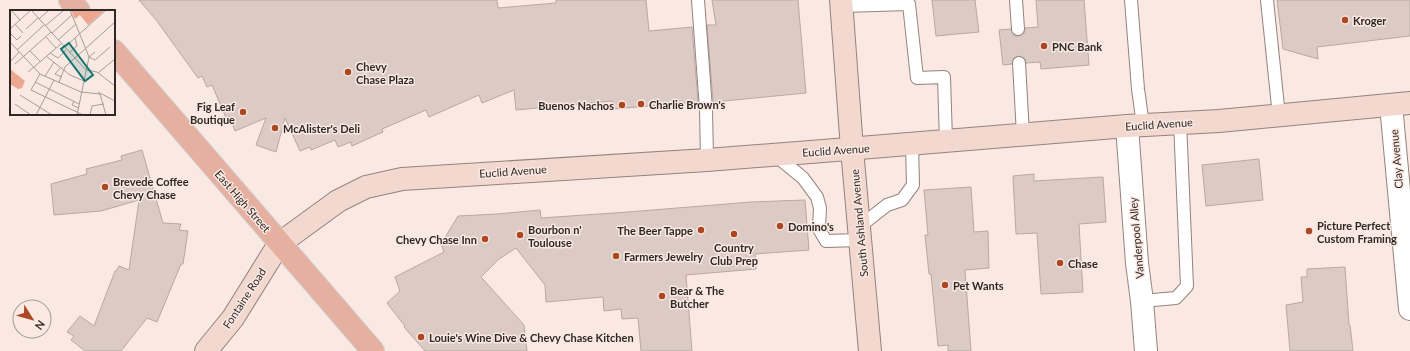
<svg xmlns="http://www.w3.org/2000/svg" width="1410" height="351" viewBox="0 0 1410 351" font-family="Lato,sans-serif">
  <rect width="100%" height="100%" fill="#fae8e2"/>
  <path fill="#dccbc5" stroke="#b9a8a2" d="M139 0H497L498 8 556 3V0H646L649 31 692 27 698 102 613 109 612 101 516 110 514 90 482 103 479 95 429 117 426 110 382 129 383 132 363 141 352 146 351 142 338 147 335 140 311 150 310 147 300 151 285 118 276 152 256 145 266 118 235 131 229 116 226 118 212 85 207 87 202 76 198 78 157 21Z
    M712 0H798L806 93 714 102 713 101 707 25H716Z
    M932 0H975L979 32 936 36Z
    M1036 0H1084L1089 65 1041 69 1040 62 1026 63 1025 59 1019 56 1013 59 1012 64 1003 65 999 30 1011 29 1014 36H1019L1025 33V28L1038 27Z
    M1277 0H1410V36L1317 47 1318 59 1283 49Z
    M142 150 163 223 181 224 179 230 188 231 183 264H181L157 322 147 318 121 351H85L71 340 74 336 67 332 80 316 94 326 115 271H116L119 266 129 270 139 200 101 211 54 215 51 184 87 174 86 169 122 160 121 156Z
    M1259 159 1263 200 1206 206 1202 165Z
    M1034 174V181L1103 177 1106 222 1079 224 1083 292 1041 294 1037 233 1016 234 1013 176Z
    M971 187 974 232 988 231 989 268 965 270 971 351H948V345L938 346 931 274H929L925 235H928L924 190Z
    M805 200 809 250 755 254 756 269 686 275 692 351H641L638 318 622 319 621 309 604 311 603 297 546 302 545 285 516 248 499 259 481 277 524 325 527 351H425L404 327 405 326 387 303 400 291 395 277 444 252 441 244 458 216 497 214 540 210 541 218 628 212 751 202Z
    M1345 267 1349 325H1350L1353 351H1290L1286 305 1303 302 1301 277H1307V269Z"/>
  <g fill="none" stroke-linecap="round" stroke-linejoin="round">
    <defs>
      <path id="lane" d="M698 0 706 109 707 160
        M1016 0 1018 29
        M1131 0 1138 89 1143 125
        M1267 0 1279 116
        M842 6 909 4 917 78 944 77 946 141
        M1019 63 1023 135
        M775 155 803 178 817 197 820 208 819 229 826 241 860 240
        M859 227 887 205 902 200 913 185 912 144
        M1142 301 1176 298 1187 286 1180 122"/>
      <path id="street" d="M1391 105 1410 309
        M1127 126 1137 263 1142 301 1146 351"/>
      <path id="secondary" d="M841 0 852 149 870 351
        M206 351 233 318 279 244 338 201 366 187 402 179 707 160 823 151 1127 126 1219 121 1410 103"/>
      <path id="primary" d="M70 0 79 11
        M114 51 373 351"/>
    </defs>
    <use href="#lane" stroke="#93837d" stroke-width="14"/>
    <use href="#street" stroke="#93837d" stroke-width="24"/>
    <use href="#secondary" stroke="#93837d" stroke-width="24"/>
    <use href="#primary" stroke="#cdcccb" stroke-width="24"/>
    <use href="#lane" stroke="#fff" stroke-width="12"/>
    <use href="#street" stroke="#fff" stroke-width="22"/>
    <use href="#secondary" stroke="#f2d8cf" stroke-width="22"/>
    <use href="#primary" stroke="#e5b09f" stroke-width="22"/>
  </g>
  <g fill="#ad4622" stroke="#fae8e2" stroke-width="1.5">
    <circle cx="1345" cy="20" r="4"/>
    <circle cx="1044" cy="46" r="4"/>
    <circle cx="348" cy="72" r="4"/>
    <circle cx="641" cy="104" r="4"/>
    <circle cx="622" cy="105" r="4"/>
    <circle cx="243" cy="112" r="4"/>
    <circle cx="275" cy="128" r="4"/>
    <circle cx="105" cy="187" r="4"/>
    <circle cx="780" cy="226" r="4"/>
    <circle cx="701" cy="230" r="4"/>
    <circle cx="1309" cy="231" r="4"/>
    <circle cx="734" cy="234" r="4"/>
    <circle cx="520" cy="235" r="4"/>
    <circle cx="485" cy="239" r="4"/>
    <circle cx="616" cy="256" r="4"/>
    <circle cx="1060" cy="263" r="4"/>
    <circle cx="945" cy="285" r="4"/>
    <circle cx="662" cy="296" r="4"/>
    <circle cx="421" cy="337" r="4"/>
  </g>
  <g text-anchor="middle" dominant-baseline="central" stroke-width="3" stroke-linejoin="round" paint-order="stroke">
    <g font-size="11" font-weight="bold" fill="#2f2926" stroke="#fae8e2" text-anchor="start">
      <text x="1353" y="20">Kroger</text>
      <text x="1052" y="46">PNC Bank</text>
      <text x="356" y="66">Chevy<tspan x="356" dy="13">Chase Plaza</tspan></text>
      <text x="649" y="104">Charlie Brown's</text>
      <text x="614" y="105" text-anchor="end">Buenos Nachos</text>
      <text x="235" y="106" text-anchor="end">Fig Leaf<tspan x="235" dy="13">Boutique</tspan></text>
      <text x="283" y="128">McAlister's Deli</text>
      <text x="113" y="181">Brevede Coffee<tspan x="113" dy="13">Chevy Chase</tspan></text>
      <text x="1317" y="225">Picture Perfect<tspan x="1317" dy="13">Custom Framing</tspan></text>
      <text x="788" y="226">Domino's</text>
      <text x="528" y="229">Bourbon n'<tspan x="528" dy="13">Toulouse</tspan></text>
      <text x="693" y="230" text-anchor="end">The Beer Tappe</text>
      <text x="477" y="239" text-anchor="end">Chevy Chase Inn</text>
      <text x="734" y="247" text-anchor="middle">Country<tspan x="734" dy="13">Club Prep</tspan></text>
      <text x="624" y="256">Farmers Jewelry</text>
      <text x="1068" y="263">Chase</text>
      <text x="953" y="285">Pet Wants</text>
      <text x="670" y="290">Bear &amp; The<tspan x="670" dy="13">Butcher</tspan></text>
      <text x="429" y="337">Louie's Wine Dive &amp; Chevy Chase Kitchen</text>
    </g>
    <g font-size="11" fill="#2f2926" stroke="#fae8e2">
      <text transform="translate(1159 124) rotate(-4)">Euclid Avenue</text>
      <text transform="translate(836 150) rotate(-4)">Euclid Avenue</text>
      <text transform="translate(1396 159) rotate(-95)">Clay Avenue</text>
      <text transform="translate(513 171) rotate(-4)">Euclid Avenue</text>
      <text transform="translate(243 201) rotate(49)">East High Street</text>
      <text transform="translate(859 223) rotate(-95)">South Ashland Avenue</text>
      <text transform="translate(1136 238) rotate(-95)">Vanderpool Alley</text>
      <text transform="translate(244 298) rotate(-57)">Fontaine Road</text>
    </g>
  </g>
  <g transform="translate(10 10)">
    <rect width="105" height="105" fill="#fae8e2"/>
    <path d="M61 0H95L78 15 70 5 65 9ZM0 59 15 71 12 78 8 79 0 74V67H3L0 66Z" fill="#eda790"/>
    <path fill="none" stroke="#a99c97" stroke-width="1" d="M1 0 10 10M21 0 76 60M60 0 79 47 67 105M29 9 39 0M5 14 13 23M35 16 54 0M0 19 21 0M16 19 28 8M0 23 7 30 11 26M42 23 62 5M36 27 46 38M48 30 66 14M0 32 30 64 71 82 90 84 96 105M55 37 96 0M7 40 34 15M20 41 31 52M85 42 79 47 85 50 100 37M40 43 48 48 56 40M59 43 67 36 65 28M36 46 60 65 74 71M0 52 9 42M5 54 41 22M51 57 45 64 52 67M76 60 87 62 105 76M18 62 51 34M88 63 105 49M30 64 21 80 73 105M35 66 44 52M25 72 69 94M49 72 55 57 105 12M88 82 105 91M10 85 42 105M64 91 62 95 69 98M5 94 21 105M26 105 44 70M80 105 82 96 94 94"/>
    <path fill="#0f766e" fill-opacity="0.15" stroke="#0f766e" stroke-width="2" d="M59 33 83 65 75 71 51 39Z"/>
    <rect width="105" height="105" fill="none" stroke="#2f2926" stroke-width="2"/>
  </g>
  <g transform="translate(32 319) rotate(127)"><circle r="19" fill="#fae8e2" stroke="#a99c97"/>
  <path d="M0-3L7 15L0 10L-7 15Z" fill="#ad4622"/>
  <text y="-6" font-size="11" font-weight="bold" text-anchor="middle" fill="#2f2926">N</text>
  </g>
</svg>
